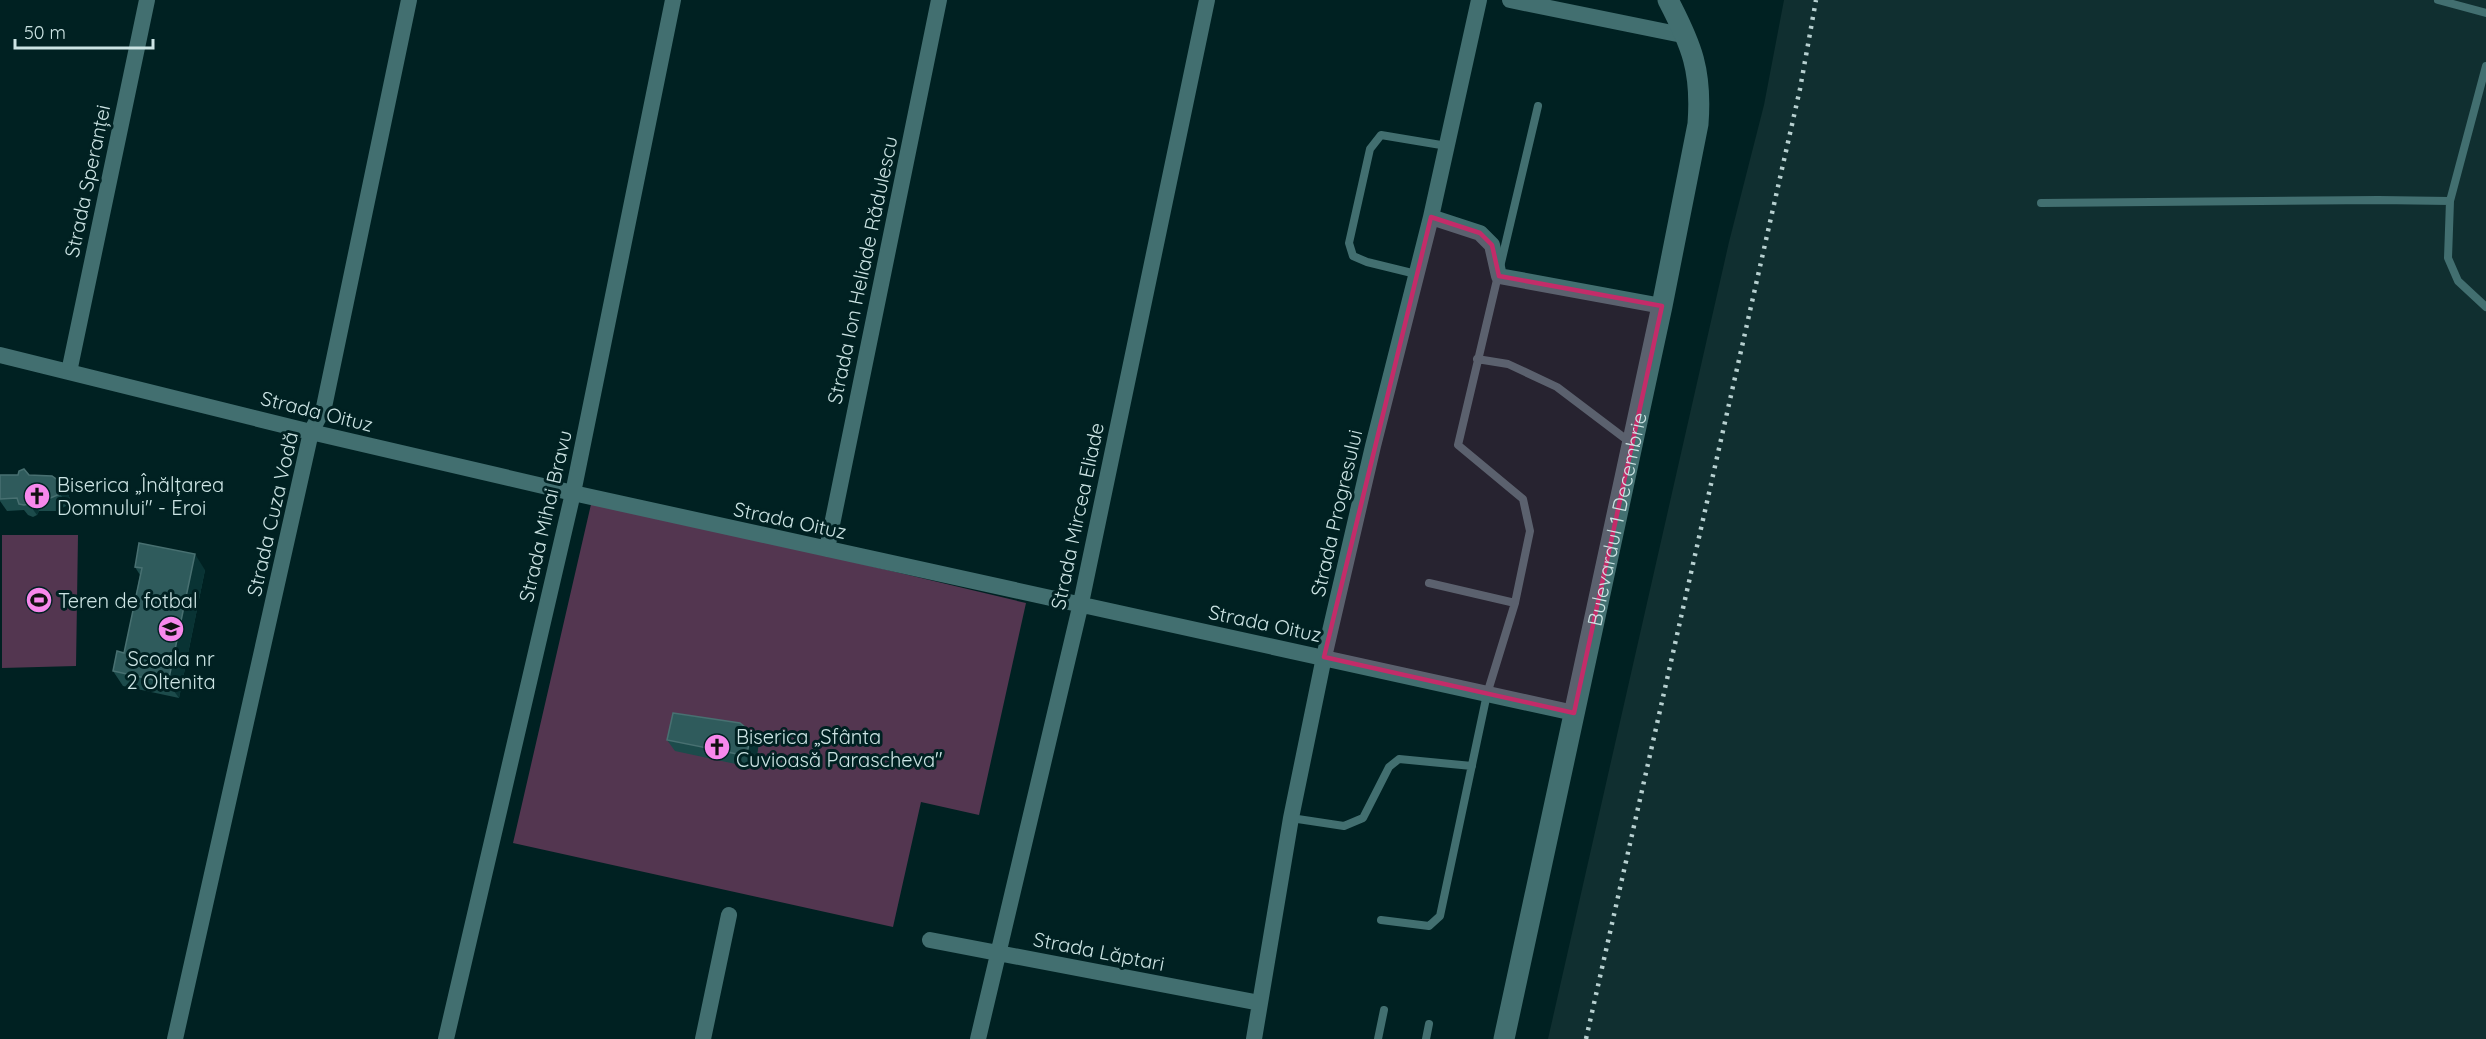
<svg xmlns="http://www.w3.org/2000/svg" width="2486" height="1039" viewBox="0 0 2486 1039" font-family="Quicksand,sans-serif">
  <rect width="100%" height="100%" fill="#002122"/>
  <path fill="#102f30" d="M1784 0H2486V1039H1548L1729 242 1764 105Z"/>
  <path fill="#533650" d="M592 500 1026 603 979 815 921 802 893 927 513 843Z
    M2 535H78L76 666 2 668Z"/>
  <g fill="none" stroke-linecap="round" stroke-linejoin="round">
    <path stroke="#426f70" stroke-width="8" d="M2438 0 2486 13
      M2486 66 2450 201 2448 258 2458 281 2486 307
      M2041 203 2378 200 2450 201
      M1416 274 1367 262 1353 256 1349 243 1370 149 1381 135 1447 146
      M1477 359 1508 364 1557 387 1631 443
      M1429 583 1515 603
      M1291 818 1344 826 1363 818 1389 767 1399 759 1472 766
      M1381 920 1429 926 1440 916 1487 694 1515 603 1530 531 1523 499 1458 445 1538 106
      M1378 1039 1384 1010
      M1426 1039 1429 1024"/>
    <path stroke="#426f70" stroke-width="16" d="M1510 0 1687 36
      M1431 217 1480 233 1492 245 1499 276 1662 306
      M0 355 311 432 573 493 1574 713
      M69 372 147 0
      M827 549 939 0
      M930 940 1260 1003
      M175 1039 311 432 324 407 409 0
      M446 1039 573 493 673 0
      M703 1039 729 915
      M978 1039 1081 603 1207 0
      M1254 1039 1291 818 1324 657 1373 446 1431 217 1479 0"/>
    <path stroke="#426f70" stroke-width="21" id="s1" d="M1504 1039 1662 306 1698 124C1702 71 1692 46 1668 0"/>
    <path stroke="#b7d0d0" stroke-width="4.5" stroke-dasharray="3 6" stroke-linecap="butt" d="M1586 1039 1800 89 1816 0"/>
  </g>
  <path fill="#1c4b4b" d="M0 475H29L59 481 67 492 70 499 68 505 56 511H39L37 515 33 517 28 515 24 510 7 511 0 501Z
    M135 567 205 570 179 698 123 686 113 671 124 653 140 575Z
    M751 732 759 743 756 761 745 766 675 751 667 740Z"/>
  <path fill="#093334" d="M59 481 67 492 70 499 68 505 60 494Z
    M31 499 39 511 37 515 29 504Z
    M195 554 205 570 179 698 168 683Z
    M751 732 759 743 756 761 748 749Z"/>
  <path fill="#2f5b5c" stroke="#487071" stroke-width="1.5" d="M24 469 29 475 52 476 59 481 61 488 60 494 48 499H31L29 504 24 505 19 504 17 498 0 499V475H18L19 471Z
    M139 543 195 554 168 683 113 671 117 651 124 653 142 568 135 567Z
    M673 713 740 723 751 732 748 749 737 754 667 740Z"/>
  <path fill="#c32c69" fill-opacity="0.2" stroke="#c32c69" stroke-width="4.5" stroke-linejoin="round" d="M1431 217 1480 233 1492 245 1499 276 1662 306 1574 713 1324 657Z"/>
  <defs>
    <symbol id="church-disc" viewBox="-11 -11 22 22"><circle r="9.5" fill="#f788ec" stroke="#002122"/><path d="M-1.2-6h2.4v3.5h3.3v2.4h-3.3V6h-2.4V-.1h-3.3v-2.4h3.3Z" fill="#111"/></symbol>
    <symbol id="stadium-disc" viewBox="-11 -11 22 22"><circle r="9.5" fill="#f788ec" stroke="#002122"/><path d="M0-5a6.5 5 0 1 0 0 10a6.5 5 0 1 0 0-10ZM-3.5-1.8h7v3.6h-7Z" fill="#111"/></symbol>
    <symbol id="school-disc" viewBox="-11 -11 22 22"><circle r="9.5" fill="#f788ec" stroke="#002122"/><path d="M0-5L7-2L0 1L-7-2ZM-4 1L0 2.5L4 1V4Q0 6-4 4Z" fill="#111"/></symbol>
  </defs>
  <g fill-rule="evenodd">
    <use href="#church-disc" x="22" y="481" width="30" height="30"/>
    <use href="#stadium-disc" x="24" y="585" width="30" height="30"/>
    <use href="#school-disc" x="156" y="614" width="30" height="30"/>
    <use href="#church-disc" x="702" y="732" width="30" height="30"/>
  </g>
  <g text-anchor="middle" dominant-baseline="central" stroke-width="6" stroke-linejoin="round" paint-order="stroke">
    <g font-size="20" fill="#cce4e4" stroke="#002122">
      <text transform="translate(87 181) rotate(-78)">Strada Speranței</text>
      <text transform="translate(862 270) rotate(-78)">Strada Ion Heliade Rădulescu</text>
      <text transform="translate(317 411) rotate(14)">Strada Oituz</text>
      <text transform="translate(1336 513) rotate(-77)">Strada Progresului</text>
      <text transform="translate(272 514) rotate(-77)">Strada Cuza Vodă</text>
      <text transform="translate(545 516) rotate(-77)">Strada Mihai Bravu</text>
      <text transform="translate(1077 516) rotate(-78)">Strada Mircea Eliade</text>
      <text stroke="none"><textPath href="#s1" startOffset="532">Bulevardul 1 Decembrie</textPath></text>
      <text transform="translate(790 520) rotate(12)">Strada Oituz</text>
      <text transform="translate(1265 623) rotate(12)">Strada Oituz</text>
      <text transform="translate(1099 951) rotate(11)">Strada Lăptari</text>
    </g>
    <g font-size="20" fill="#cce4e4" stroke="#002122" text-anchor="start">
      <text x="57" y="484">Biserica „Înălțarea<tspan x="57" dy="23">Domnului" - Eroi</tspan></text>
      <text x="58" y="600">Teren de fotbal</text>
      <text x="171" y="658" text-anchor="middle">Scoala nr<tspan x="171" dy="23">2 Oltenita</tspan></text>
      <text x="736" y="736">Biserica „Sfânta<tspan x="736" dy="23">Cuvioasă Parascheva"</tspan></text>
    </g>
  </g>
  <path d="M15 39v9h138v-9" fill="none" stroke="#cce4e4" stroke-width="3"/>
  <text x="24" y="39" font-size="18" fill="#cce4e4" stroke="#002122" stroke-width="4.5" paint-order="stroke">50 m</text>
</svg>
